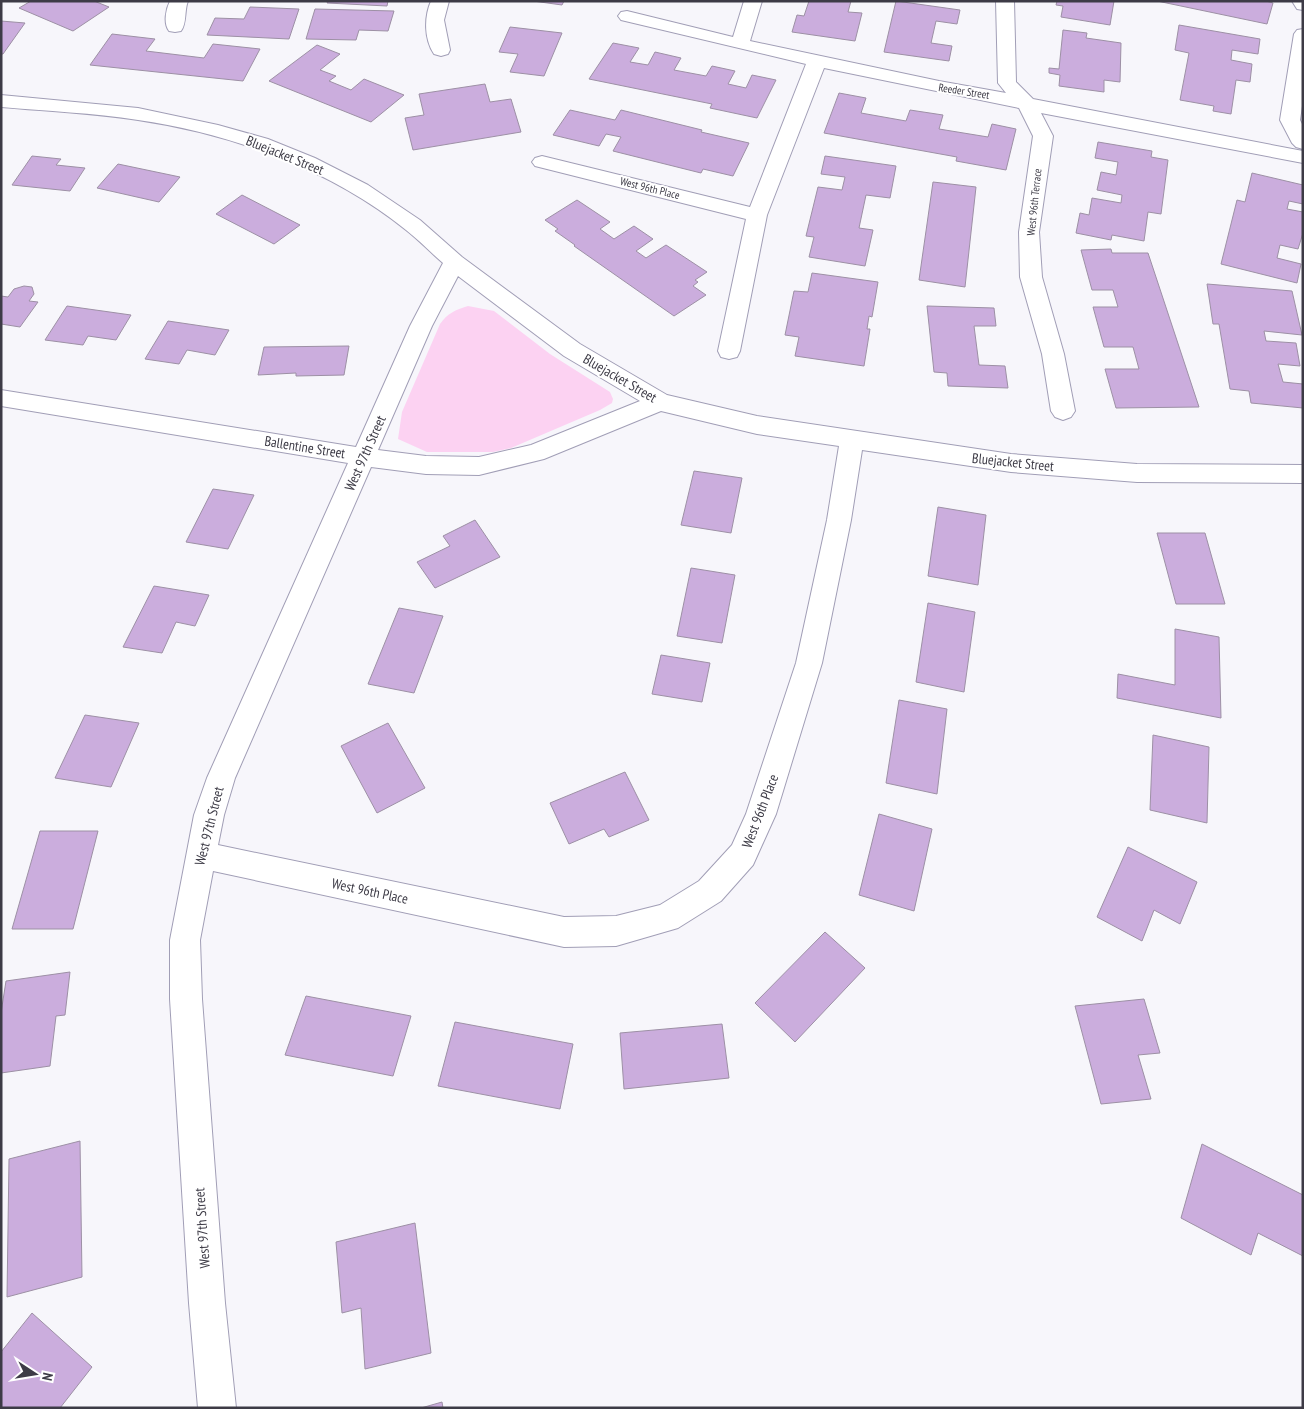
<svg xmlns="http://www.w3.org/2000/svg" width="1304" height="1409" viewBox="0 0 1304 1409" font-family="'PT Sans Narrow',sans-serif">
  <rect width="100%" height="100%" fill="#f7f6fb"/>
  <path fill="#fcd2f2" d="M468 306 494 311 550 354 610 392 613 399 612 403 600 410 511 448 493 452H427L398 439 402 412 440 324C448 313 455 310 468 306Z"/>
  <path fill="#cbaddd" stroke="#9d90a5" d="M31 1H94L109 7 73 31 19 8Z
    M328 1H388L387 6 327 3Z
    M533 1H564L562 5Z
    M809 1H851L848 12 862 13 855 41 792 32 797 15 804 16Z
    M896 1 960 10 957 24 936 21 931 43 952 46 949 61 884 52Z
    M1057 1H1114L1110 25 1061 17 1063 6 1056 5Z
    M1157 1H1266L1273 3 1267 24Z
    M250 7 299 9 289 39 207 35 215 18 244 19Z
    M315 9 394 11 388 31 359 30 356 40 306 39Z
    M1 21 25 23 3 54H1Z
    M1179 25 1260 39 1258 54 1232 50 1231 60 1252 64 1250 82 1236 80 1231 114 1213 111 1214 106 1180 100 1189 53 1175 50Z
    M510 27 562 33 544 76 510 72 518 54 499 52Z
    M1063 30 1087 33 1086 38 1121 43 1120 82 1104 80V92L1059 86 1060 75 1049 73V68L1059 69Z
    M112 34 155 39 146 51 204 58 213 44 260 49 243 81 90 65Z
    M613 43 639 48 630 62 648 65 655 52 681 58 674 70 706 76 712 66 735 71 728 84 746 88 752 75 776 80 757 118 710 108 712 104 589 79Z
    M317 45 340 54 320 70 336 76 329 81 351 90 364 79 404 95 371 122 269 81Z
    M485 84 490 102 511 99 521 132 413 150 405 118 424 115 419 94Z
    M839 93 866 98 861 113 906 121 910 110 943 115 939 129 988 137 992 124 1016 129 1006 170 956 161 957 157 824 133Z
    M570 110 615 120 621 110 702 130 701 132 749 143 733 176 703 169 701 173 613 151 621 137 606 134 599 146 553 135Z
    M1098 142 1152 151 1151 157 1168 160 1161 214 1148 212 1144 241 1112 235 1111 240 1076 233 1080 213 1089 215 1092 198 1121 203 1122 195 1097 190 1101 172 1116 175 1118 162 1095 158Z
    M32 156 61 159 56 165 85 168 70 191 12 185Z
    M825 156 896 166 890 198 866 195 859 228 873 230 865 266 809 257 814 237 806 236 818 187 842 190 845 177 821 174Z
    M118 164 180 177 159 202 97 188Z
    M1252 173 1303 185V204L1289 201 1287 209 1303 212V233L1298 249 1280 245 1277 258 1301 264 1297 283 1221 264 1237 200 1245 202Z
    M933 182 976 187 965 287 919 280Z
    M242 195 300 225 274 244 216 214Z
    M577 200 610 222 600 229 614 239 634 226 653 239 636 251 646 258 666 245 707 272 695 280 698 282 693 286 706 295 674 316 574 246 575 245 555 231 558 229 545 220Z
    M1111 249 1112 253H1148L1199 407 1116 408 1105 369H1139L1133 347H1104L1093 307H1118L1113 290H1092L1081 250Z
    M812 273 878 282 872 317 869 316 867 329H870L864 366 795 356 799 337 785 335 794 291 808 292Z
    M1207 284 1292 291 1302 335 1264 331 1266 341 1296 343 1300 366 1278 364 1283 382 1303 384V408L1251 403 1249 391 1230 389 1219 324H1213Z
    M24 286 32 287 34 294 29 301 38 302 20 327 1 324V296L8 297 14 289Z
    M67 306 131 315 116 340 88 336 83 345 45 340Z
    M927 306 994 308 996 326H974L979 365 1005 366 1008 388 948 386 947 373 934 372Z
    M168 321 229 330 215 355 187 350 179 364 145 359Z
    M349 346 344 375 296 376V373L258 375 264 347Z
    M694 471 742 478 731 533 681 525Z
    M213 489 254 495 228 549 186 542Z
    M938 507 986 515 978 585 928 576Z
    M475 520 500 557 435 588 417 562 450 546 443 536Z
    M1157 533H1205L1225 604H1176Z
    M691 568 735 575 722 643 677 636Z
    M154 586 209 595 195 626 176 622 162 653 123 647Z
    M928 603 975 612 964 692 916 682Z
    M399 608 443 616 414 693 368 684Z
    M1175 629 1219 637 1221 718 1117 698 1118 674 1175 685Z
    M661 655 710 663 702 702 652 694Z
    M899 700 947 709 937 794 886 783Z
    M85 715 139 723 111 787 55 778Z
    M388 723 425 788 377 813 341 746Z
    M1153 735 1209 747 1207 823 1150 810Z
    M625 772 649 820 609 837 604 829 569 844 550 803Z
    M879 814 932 829 914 911 859 895Z
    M40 831H98L73 929H12Z
    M1128 847 1197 882 1180 924 1154 910 1142 941 1097 917Z
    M825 932 865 968 795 1042 755 1003Z
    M70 972 65 1015 56 1016 50 1066 1 1073V1013L6 981Z
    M306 996 411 1016 393 1076 285 1055Z
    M1144 999 1160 1053 1138 1055 1151 1099 1101 1104 1075 1006Z
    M455 1022 573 1044 560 1109 438 1086Z
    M722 1024 729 1078 624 1089 620 1033Z
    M80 1141 82 1277 7 1297 9 1159Z
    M1202 1144 1303 1195V1256L1258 1233 1251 1255 1181 1218Z
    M415 1223 431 1353 365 1369 361 1308 342 1313 336 1242Z
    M32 1313 92 1367 60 1408H1V1352Z
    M442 1402 443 1408H421Z"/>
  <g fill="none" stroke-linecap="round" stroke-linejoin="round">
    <defs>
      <path id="minor" d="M170 1H188C184 11 187 23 181 31L175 32 169 31C163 23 166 9 170 1Z
        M431 1H449L444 20 450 50 448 54 441 56 434 54C424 39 424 17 431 1Z
        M744 1H762L750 41 939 81 1006 93 998 83 996 1H1014L1016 82 1033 99 1303 151V163L1041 113 1053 136 1039 232 1042 277 1064 354 1075 411 1071 417 1063 420 1055 417 1051 411 1042 354 1020 277 1019 232 1033 136 1019 108 824 68 767 215 740 351 737 357 729 359 721 357 718 351 746 219 535 166 532 162 535 158 542 156 750 207 806 64 621 20 618 16 621 12 627 11 733 37Z
        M1292 1H1303V10L1297 9Z
        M1303 29V99L1300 120 1303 126V149L1296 147 1292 143 1280 120 1294 34 1297 30Z
        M1 95 138 108 218 125 268 139 315 158 368 185 420 220 462 257 580 344 667 395 757 416 1011 454 1137 464 1303 465V483L1137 482 1011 472 862 450 851 520 822 663 776 814 753 865 721 901 678 928 616 946 564 947 213 871 200 940 202 999 225 1303 236 1408H198L189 1303 170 999V940L194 815 207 778 348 463 1 406V390L356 447 410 326 443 263C430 252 419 240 406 230 330 169 233 134 138 120 93 113 47 111 1 107ZM458 276 564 356 640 401 531 445 479 457 426 456 378 450 432 326ZM661 411 757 434 839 446 827 520 796 663 746 814 732 845 699 881 660 905 616 916 564 917 218 845 224 815 235 778 371 467 426 474 479 475 544 459Z"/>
    </defs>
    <use href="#minor" stroke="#a19eb6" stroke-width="2"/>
    <use href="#minor" fill="#fff" fill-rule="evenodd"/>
  </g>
  <g text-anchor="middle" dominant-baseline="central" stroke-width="4" stroke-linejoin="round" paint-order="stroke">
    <g font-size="11" fill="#3d3b46" stroke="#fff">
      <text transform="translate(964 91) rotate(9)">Reeder Street</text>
      <text transform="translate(650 188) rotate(14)">West 96th Place</text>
      <text transform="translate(1034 202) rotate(-84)">West 96th Terrace</text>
    </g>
    <g font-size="14" fill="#3d3b46" stroke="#fff">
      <text transform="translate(285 155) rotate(22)">Bluejacket Street</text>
      <text transform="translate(620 378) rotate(30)">Bluejacket Street</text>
      <text transform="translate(305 447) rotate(9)">Ballentine Street</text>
      <text transform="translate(365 453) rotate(-66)">West 97th Street</text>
      <text transform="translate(1013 462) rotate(6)">Bluejacket Street</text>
      <text transform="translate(760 811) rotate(-69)">West 96th Place</text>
      <text transform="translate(209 826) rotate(-76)">West 97th Street</text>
      <text transform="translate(370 891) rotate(12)">West 96th Place</text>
      <text transform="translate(202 1228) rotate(-94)">West 97th Street</text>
    </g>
  </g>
  <rect width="1304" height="1409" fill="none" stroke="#3d3b46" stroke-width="5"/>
  <g transform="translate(35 1374) rotate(102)" stroke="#ffffff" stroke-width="4" paint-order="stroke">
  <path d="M0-4L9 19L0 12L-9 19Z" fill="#3d3b46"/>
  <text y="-8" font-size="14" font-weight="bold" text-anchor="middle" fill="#3d3b46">N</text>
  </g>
</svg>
